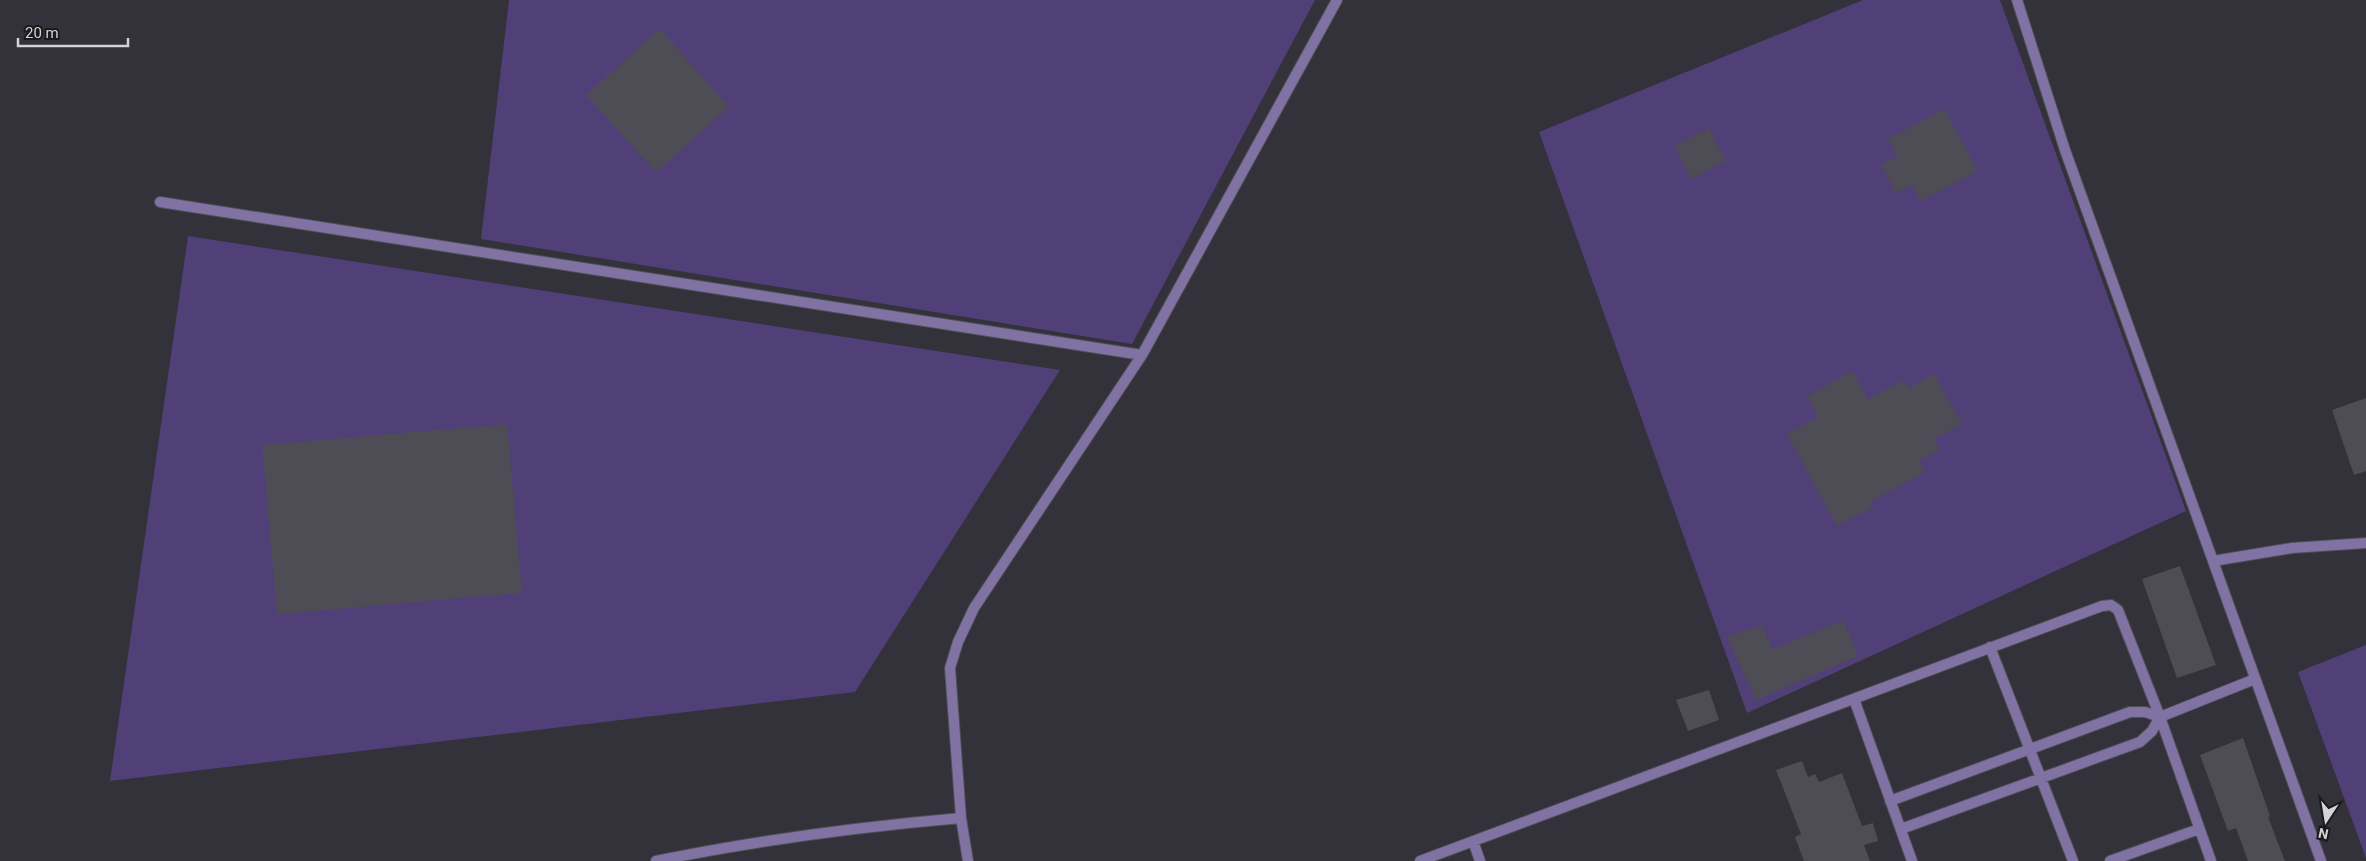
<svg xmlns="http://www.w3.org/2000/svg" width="2366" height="861" viewBox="0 0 2366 861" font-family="Roboto,sans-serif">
  <rect width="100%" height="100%" fill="#333139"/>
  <path fill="#504077" d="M509 0H1315L1132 344 481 239Z
    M1863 0H2000L2186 511 1747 713 1539 132Z
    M188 236 1060 370 855 692 110 781Z
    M2366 645V858L2298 672Z"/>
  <path fill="#4e4d55" d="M660 29 729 107 656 172 586 95Z
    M1944 109 1978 171 1921 201 1912 185 1896 193 1881 165 1898 157 1888 139Z
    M1709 128 1726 161 1692 179 1674 146Z
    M1852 371 1868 399 1904 380 1909 388 1934 374 1962 424 1934 439 1940 449 1919 461 1925 472 1870 502 1873 507 1837 526 1787 434 1818 417 1807 396Z
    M2366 398V471L2354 475 2332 410Z
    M507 424 522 593 277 614 262 445Z
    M2180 566 2216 665 2177 678 2142 579Z
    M1844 621 1858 656 1756 700 1727 637 1762 625 1772 649Z
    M1709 690 1719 720 1688 731 1676 700Z
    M2243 738 2270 816 2268 817 2285 861H2248L2236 828 2228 831 2200 755Z
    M1802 761 1808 777 1815 774 1819 782 1842 773 1862 826 1873 823 1878 841 1864 845 1870 861H1804L1795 837 1801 834 1776 770Z"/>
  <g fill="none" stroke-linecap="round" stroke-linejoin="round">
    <defs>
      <path id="street" d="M2017 0 2065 150 2321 861
        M160 202 1142 355
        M2213 561 2292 548 2366 543
        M1990 647 2073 861
        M1854 699 1912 861
        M1890 801 2130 712H2145L2160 717
        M1901 829 2140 742 2152 731 2160 717 2255 679
        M1473 841 1480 861
        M656 861C758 840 858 827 961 818
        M968 861 961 818 950 668 958 642 974 608 1142 355 1337 0
        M1420 861 2102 606 2111 605 2118 610 2160 717 2211 861
        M2110 861 2199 829"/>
    </defs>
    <use href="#street" stroke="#504e56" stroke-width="12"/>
    <use href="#street" stroke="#8073a4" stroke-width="10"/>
  </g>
  <g transform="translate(2326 821) rotate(192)" stroke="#1a1a1d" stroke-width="4" paint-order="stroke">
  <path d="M0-4L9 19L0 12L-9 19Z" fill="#d4d3d8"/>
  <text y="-8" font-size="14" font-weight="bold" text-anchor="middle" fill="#d4d3d8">N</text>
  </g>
  <path d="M18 38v8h110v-8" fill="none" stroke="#d4d3d8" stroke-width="2.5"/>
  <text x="25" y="38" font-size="15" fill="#d4d3d8" stroke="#1a1a1d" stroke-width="4" paint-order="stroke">20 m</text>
</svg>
